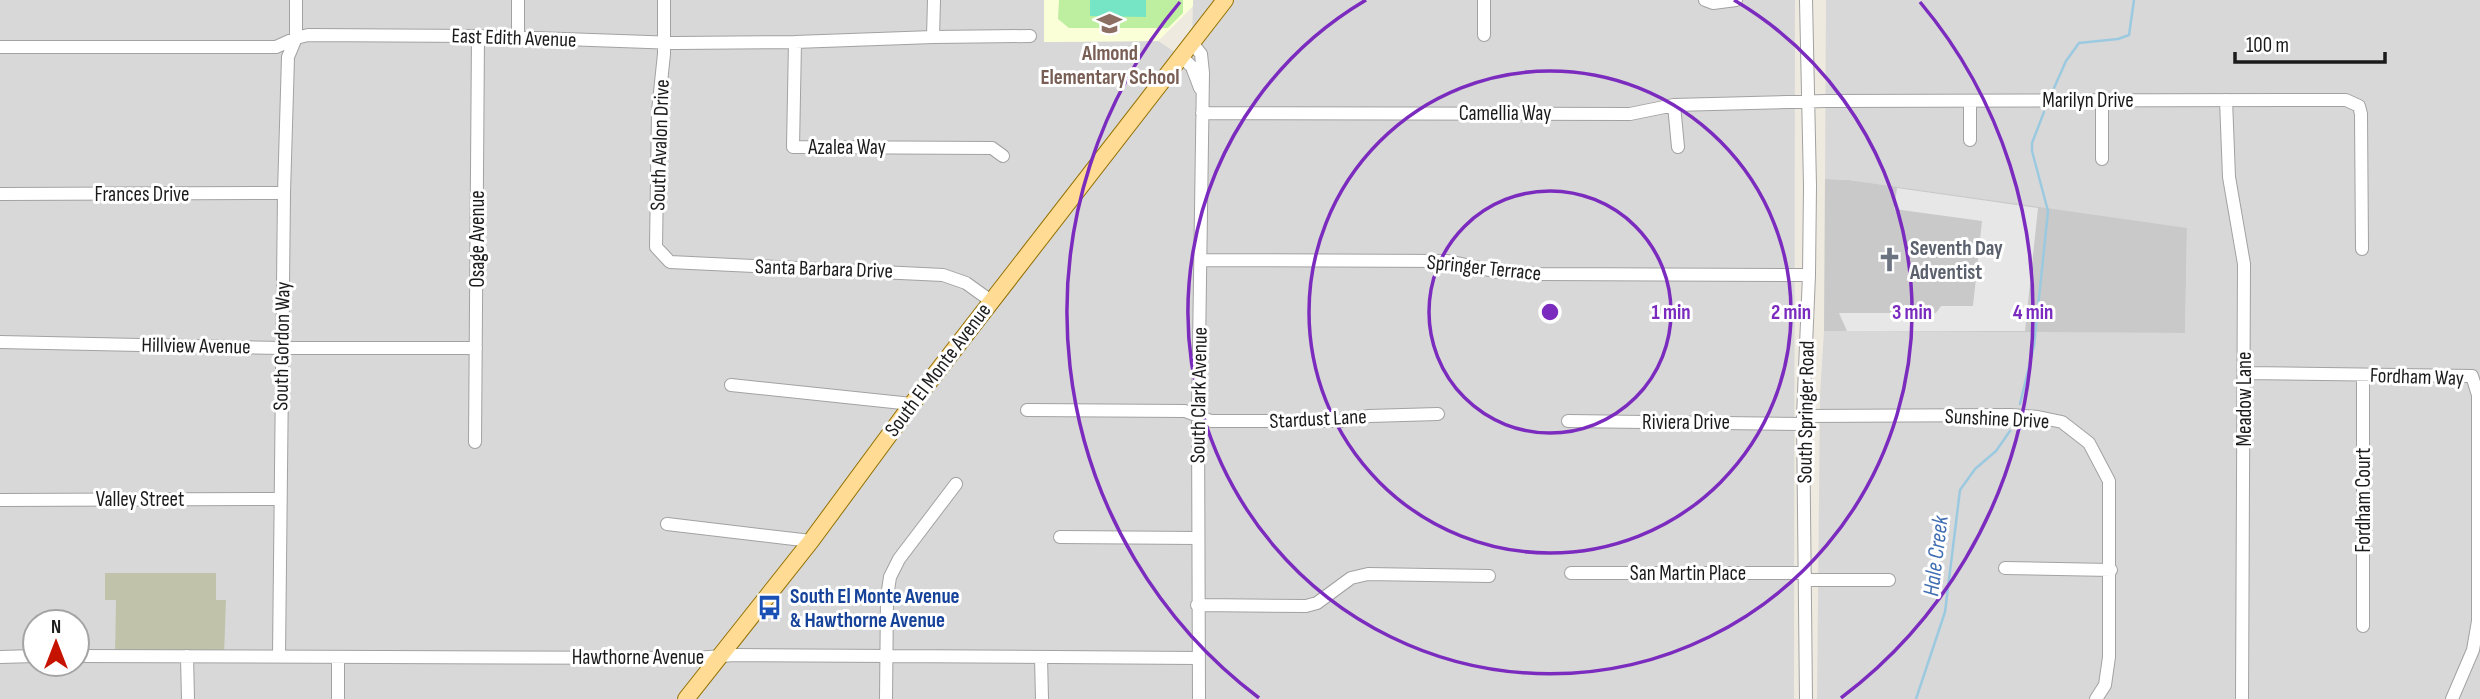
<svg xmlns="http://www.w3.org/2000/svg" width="2480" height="699" viewBox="0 0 2480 699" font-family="'Sofia Sans Condensed',sans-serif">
  <rect width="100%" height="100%" fill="#eeeadf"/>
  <path fill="#d9d8d8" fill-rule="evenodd" d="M0 0H1044V42L1158 41 1181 56 1192 43 1193 0H1795L1794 699H0V660L35 659V664H77V622H35V652L0 650ZM116 600H225L116 656Z
    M1826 0H2480V699H1817L1820 396 1824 331 2185 333 2187 229 1849 180 1825 179Z"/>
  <path fill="#fbffd7" d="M1044 0H1193V6L1158 41 1044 42Z"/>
  <path fill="#c9c9c9" d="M1825 179 1849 180 2187 228 2185 333 1824 331Z"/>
  <path fill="#c0c3aa" d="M105 573H216V600H226L224 656H115L116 600H105Z"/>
  <path fill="#beee9f" d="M1059 0H1183V13L1168 28H1069L1058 19Z"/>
  <path fill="#75e5c5" d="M1090 0H1146V17L1090 16Z"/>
  <path fill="#e7e7e7" d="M1897 188 2038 208 2025 331H1847L1839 313H1936L1941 306H1973L1982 221 1894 209Z"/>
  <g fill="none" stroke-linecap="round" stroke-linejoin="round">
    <path stroke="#9bcae0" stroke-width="2.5" d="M2054 88 2066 61 2079 43 2118 39 2129 35 2134 0
      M2020 404 2034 346 2048 211 2032 151V143L2044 112
      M1916 699 1945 612 1960 490 1975 469 1996 451 2010 431"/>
    <defs>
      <path id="minor" d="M664 0V54L658 111 656 247 670 262 943 275 966 283 991 301
        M1484 0V35
        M1705 0 1713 3 1736 0
        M1806 0 1810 186 1809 275 1803 416 1806 699
        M518 37V0
        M933 37 934 0
        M795 42 793 147 992 148 1003 156
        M1192 43 1201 54 1203 73 1198 417 1199 699
        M0 47H276L296 38 308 35 478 36 676 43 795 42 933 37 1030 36
        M1181 56 1192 67 1200 88
        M2226 100 2229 177 2244 264 2242 699
        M1674 105 1678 147
        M1202 113 1630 114 1674 105 1826 101 2346 100 2359 106 2361 114 2362 249
        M1970 140V101
        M2102 159V100
        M0 194 284 193
        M1201 260 1448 261 1498 272 1540 274 1809 275
        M0 342 282 348H476
        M2244 373 2472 376 2478 395V621L2473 650 2452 699
        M2363 375V626
        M731 385 912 404
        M1027 410 1185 411 1211 421H1340L1369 416 1438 414
        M1803 416 2011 415 2038 417 2062 422 2089 443 2109 481V657L2105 685 2096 699
        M1568 421 1803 424
        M475 442 478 36
        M0 500 280 499
        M667 524 811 541
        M1060 537 1198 538
        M2005 568 2111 570
        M1571 573H1805
        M1805 580H1889
        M1197 605 1306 606 1317 603 1351 578 1368 574 1489 576
        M77 656 697 658 734 655 1199 658
        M187 656 188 699
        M279 656 284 193 288 57 296 38V0
        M0 657 35 656
        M338 657V699
        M1041 657 1042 699
        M886 699 887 597 890 577 899 559 956 484"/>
      <path id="major" d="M686 699 811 541 912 404 1225 0"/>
    </defs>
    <use href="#minor" stroke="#a2a2a2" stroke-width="14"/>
    <use href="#major" stroke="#927000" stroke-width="18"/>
    <use href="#minor" stroke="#fff" stroke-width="12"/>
    <use href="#major" stroke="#ffdb93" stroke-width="16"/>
  </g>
  <g fill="none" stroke="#7b2cbf" stroke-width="3.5">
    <circle cx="1550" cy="312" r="121"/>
    <circle cx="1550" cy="312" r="241"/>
    <path d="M1734 0A362 362 0 1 1 1366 0"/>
    <path d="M1259 698A483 483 0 0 1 1180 2M1920 2A483 483 0 0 1 1841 698"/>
  </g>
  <defs>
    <symbol id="school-bare" viewBox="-9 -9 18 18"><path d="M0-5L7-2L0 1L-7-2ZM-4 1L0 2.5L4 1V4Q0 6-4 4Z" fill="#8d6e63" stroke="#fff" stroke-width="2.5" paint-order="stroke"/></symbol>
    <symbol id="church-bare" viewBox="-9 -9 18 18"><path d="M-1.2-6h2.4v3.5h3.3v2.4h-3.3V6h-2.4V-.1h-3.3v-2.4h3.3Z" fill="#6b7280" stroke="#fff" stroke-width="2.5" paint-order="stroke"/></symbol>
    <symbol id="bus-bare" viewBox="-9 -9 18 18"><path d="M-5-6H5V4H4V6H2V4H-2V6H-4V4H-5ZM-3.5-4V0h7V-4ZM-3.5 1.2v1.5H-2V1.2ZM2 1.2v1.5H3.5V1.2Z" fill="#1a4fb4" stroke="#fff" stroke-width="2.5" paint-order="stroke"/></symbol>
  </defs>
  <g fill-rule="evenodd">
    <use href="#school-bare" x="1092" y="6" width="35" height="35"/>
    <use href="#church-bare" x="1872" y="242" width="35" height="35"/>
    <use href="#bus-bare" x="752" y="590" width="35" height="35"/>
  </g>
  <g text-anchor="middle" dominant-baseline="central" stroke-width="6" stroke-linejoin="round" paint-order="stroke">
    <g font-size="21" fill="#1b1b1b" stroke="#fff">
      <text transform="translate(514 38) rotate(2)">East Edith Avenue</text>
      <text x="2088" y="100">Marilyn Drive</text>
      <text x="1505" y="113">Camellia Way</text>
      <text transform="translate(660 145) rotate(-88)">South Avalon Drive</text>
      <text x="847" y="147">Azalea Way</text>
      <text x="142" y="194">Frances Drive</text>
      <text transform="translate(477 239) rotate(-90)">Osage Avenue</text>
      <text transform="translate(1484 268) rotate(6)">Springer Terrace</text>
      <text transform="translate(824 269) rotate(2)">Santa Barbara Drive</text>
      <text transform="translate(196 346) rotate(1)">Hillview Avenue</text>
      <text transform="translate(282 346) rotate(-89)">South Gordon Way</text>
      <text transform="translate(938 370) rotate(-53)">South El Monte Avenue</text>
      <text transform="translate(2417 377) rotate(2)">Fordham Way</text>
      <text transform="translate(1199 395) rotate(-89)">South Clark Avenue</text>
      <text transform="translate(2244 399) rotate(-90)">Meadow Lane</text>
      <text transform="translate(1806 412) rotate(-89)">South Springer Road</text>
      <text transform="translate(1318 419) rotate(-3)">Stardust Lane</text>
      <text transform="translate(1997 419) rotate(3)">Sunshine Drive</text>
      <text x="1686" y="422">Riviera Drive</text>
      <text x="140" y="499">Valley Street</text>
      <text transform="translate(2363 500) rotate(-90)">Fordham Court</text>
      <text x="1688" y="573">San Martin Place</text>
      <text x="638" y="657">Hawthorne Avenue</text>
    </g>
    <g font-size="21" font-weight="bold" fill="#785e54" stroke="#fff">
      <text x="1110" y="53">Almond<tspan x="1110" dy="24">Elementary School</tspan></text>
    </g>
    <g font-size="21" font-weight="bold" fill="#5b616d" stroke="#fff" text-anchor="start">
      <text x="1910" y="248">Seventh Day<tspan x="1910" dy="24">Adventist</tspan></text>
    </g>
    <g font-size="21" font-weight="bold" fill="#164399" stroke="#fff" text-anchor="start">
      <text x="790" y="596">South El Monte Avenue<tspan x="790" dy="24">&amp; Hawthorne Avenue</tspan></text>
    </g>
    <g font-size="23" font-style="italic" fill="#406eb2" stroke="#fff">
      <text transform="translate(1936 556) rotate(-83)">Hale Creek</text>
    </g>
  </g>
  <circle cx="1550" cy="312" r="10" fill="#7b2cbf" stroke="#fff" stroke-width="3.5"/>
  <g font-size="21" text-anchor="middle" font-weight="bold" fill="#7b2cbf" stroke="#fff" stroke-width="6" stroke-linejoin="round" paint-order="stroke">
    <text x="1671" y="319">1 min</text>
    <text x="1791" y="319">2 min</text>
    <text x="1912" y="319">3 min</text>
    <text x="2033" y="319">4 min</text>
  </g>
  <g transform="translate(56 643)"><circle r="33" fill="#ffffff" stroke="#a4a4a4" stroke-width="2"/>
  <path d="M0-5L12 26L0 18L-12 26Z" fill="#c61300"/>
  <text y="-10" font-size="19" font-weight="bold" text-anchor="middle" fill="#1b1b1b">N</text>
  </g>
  <path d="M2235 52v10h150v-10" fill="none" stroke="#1b1b1b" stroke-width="3.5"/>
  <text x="2246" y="52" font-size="21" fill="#1b1b1b" stroke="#ffffff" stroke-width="5" paint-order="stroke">100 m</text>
</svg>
